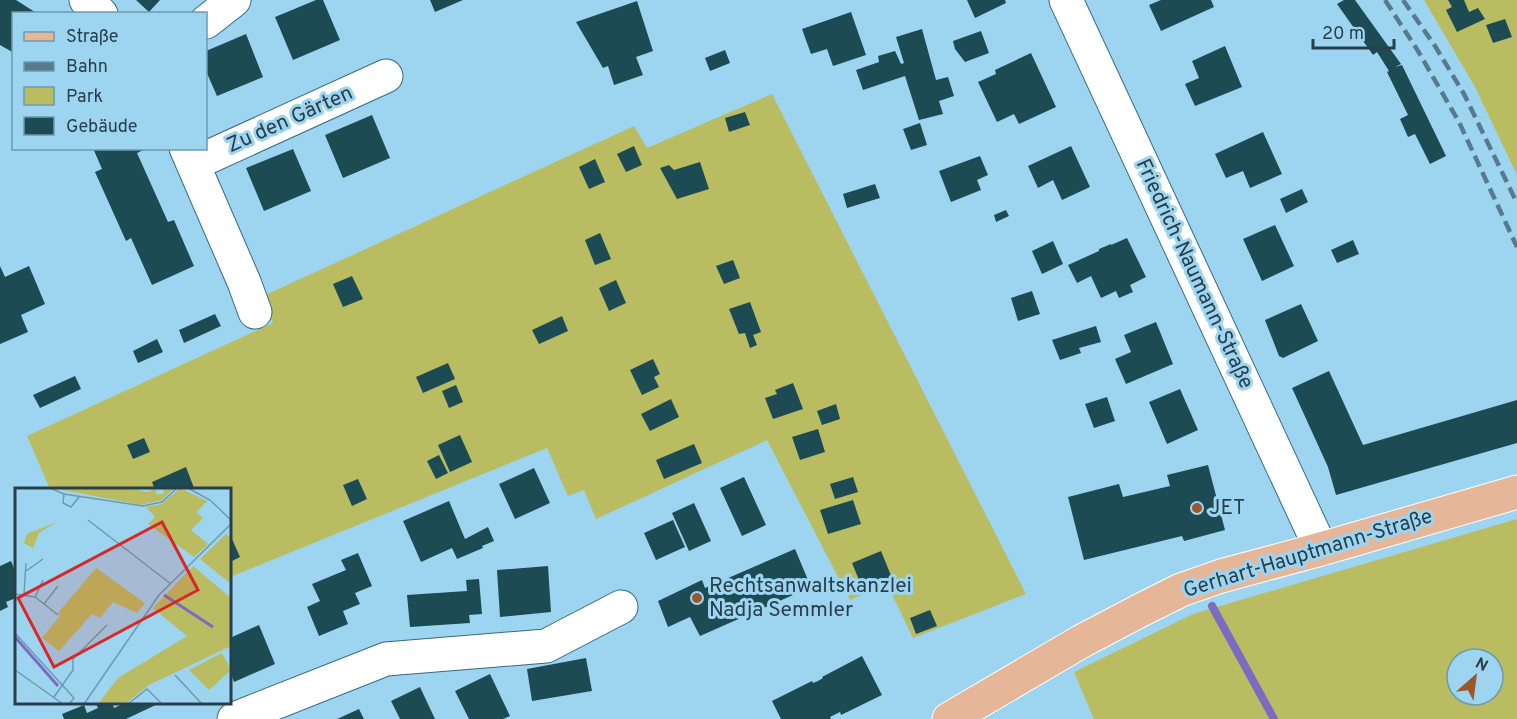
<svg xmlns="http://www.w3.org/2000/svg" width="1517" height="719" viewBox="0 0 1517 719" font-family="Overpass,sans-serif">
  <rect width="100%" height="100%" fill="#9dd5f1"/>
  <path fill="#b9bc60" fill-rule="evenodd" d="M1424 0H1517V175L1475 87Z
    M772 94 1026 594 913 638 887 584 850 600 767 440 596 519 584 490 568 496 547 448 230 577V490L50 489 27 436 273 323 261 297 634 126 647 148Z
    M1517 519V719H1094L1074 672 1193 614ZM1457 659H1493V695H1457Z"/>
  <g fill="none" stroke-linecap="round" stroke-linejoin="round">
    <path stroke="#7c6bc3" stroke-width="8" d="M1212 606 1274 719"/>
  </g>
  <path fill="#1c4b54" d="M0 0H16L38 14H14V53L0 45Z
    M136 0H160L149 12Z
    M316 0H323L340 40 293 60 275 17Z
    M430 0H463L435 12Z
    M967 0H1005L1006 3 975 18Z
    M1161 0H1211L1214 7 1161 31 1149 5Z
    M1344 0H1355L1401 64 1395 67 1402 65 1446 156 1430 164 1415 134 1408 137 1400 119 1408 115 1387 72 1389 71 1377 52 1373 55 1337 4Z
    M1448 0H1464L1469 12 1478 8 1485 19 1457 32 1446 10 1452 7Z
    M637 1 653 51 636 57 643 75 614 85 608 66 603 68 576 22Z
    M851 12 866 55 833 66 827 49 811 54 802 29Z
    M1505 19 1512 37 1493 43 1486 25Z
    M922 29 936 80 948 77 954 96 939 101 943 114 919 120 905 76 863 90 856 70 879 62 878 56 895 51 901 64 904 63 896 37Z
    M981 31 989 53 965 62 955 49 953 41Z
    M246 34 263 77 217 96 206 71V51Z
    M1225 46 1242 87 1195 106 1185 84 1199 78 1192 61Z
    M725 50 730 63 710 71 705 58Z
    M1031 53 1056 107 1019 124 1014 114 997 122 978 82 996 74 995 70Z
    M745 112 750 125 729 132 725 118Z
    M372 115 390 158 343 178 325 135Z
    M920 123 927 145 911 150 903 129Z
    M1263 132 1282 174 1250 188 1243 171 1226 178 1215 154Z
    M634 146 642 165 626 172 617 154Z
    M1071 146 1090 187 1062 200 1053 180 1038 188 1028 166Z
    M93 148H148L137 153 168 222 174 220 194 266 152 285 131 238 126 241 95 172 102 169Z
    M293 149 311 191 264 211 246 168Z
    M980 156 988 175 977 180 981 190 951 202 939 171Z
    M595 159 605 182 589 189 579 167Z
    M700 162 709 189 677 199 660 168 669 165 674 170Z
    M875 184 880 198 847 208 843 194Z
    M1302 189 1308 202 1286 213 1280 199Z
    M1006 210 1009 216 996 222 994 215Z
    M1275 225 1294 266 1262 281 1243 239Z
    M600 233 611 259 595 265 585 240Z
    M1127 238 1146 277 1130 285 1133 292 1119 298 1116 291 1101 298 1091 276 1077 283 1068 265 1099 251V249L1111 244V245Z
    M1353 240 1359 254 1337 263 1331 250Z
    M1053 241 1063 264 1042 274 1032 251Z
    M733 260 740 278 724 284 716 266Z
    M0 266 5 277 29 266 45 304 21 315 28 332 0 344Z
    M352 276 363 299 343 307 333 284Z
    M616 280 626 303 609 311 599 288Z
    M1032 291 1040 314 1018 321 1011 298Z
    M750 302 761 332 753 335 757 345 750 348 745 333 739 334 729 309Z
    M1301 304 1318 341 1283 358 1279 356 1265 320Z
    M215 314 221 326 184 343 179 330Z
    M562 316 568 331 539 344 532 330Z
    M1156 322 1173 364 1126 384 1115 359 1131 352 1124 335Z
    M1096 326 1101 342 1079 348 1081 353 1060 360 1052 340Z
    M157 339 163 352 138 363 133 351Z
    M653 359 660 374 654 377 659 387 642 395 630 370Z
    M448 363 455 379 423 393 416 377Z
    M1329 371 1363 445 1517 400V443L1336 495 1328 467 1292 388Z
    M75 376 81 389 40 408 33 395Z
    M793 383 803 409 773 419 765 398 777 394 775 390Z
    M456 385 463 402 449 408 442 391Z
    M1180 389 1198 430 1167 444 1149 402Z
    M1107 397 1115 421 1094 428 1085 404Z
    M671 399 679 417 650 431 641 414Z
    M836 404 840 419 822 425 817 411Z
    M818 429 825 452 800 460 792 437Z
    M460 435 472 462 450 472 438 445Z
    M144 438 150 452 133 459 127 445Z
    M694 444 702 463 664 479 656 460Z
    M439 455 448 473 436 479 427 461Z
    M1208 465 1225 530 1184 541 1182 536 1084 560 1068 497 1119 484 1123 497 1170 486 1167 475Z
    M186 467 194 488 190 490H155L152 482Z
    M534 468 550 503 515 519 499 484Z
    M744 477 766 525 742 536 720 488Z
    M853 477 858 492 835 499 830 484Z
    M358 479 367 499 352 506 343 485Z
    M853 500 861 524 828 534 820 510Z
    M449 501 465 539 488 527 494 541 482 546 483 548 457 559 452 548 421 562 403 521Z
    M694 503 711 541 689 551 672 513Z
    M673 520 685 547 656 560 644 533Z
    M232 539 240 557 230 562V540Z
    M795 549 811 587 700 636 690 617 668 627 658 601 702 580 705 588Z
    M881 551 892 578 867 588 863 578 859 580 852 563Z
    M358 553 372 586 355 593 360 604 343 611 348 624 319 636 307 607 320 601 312 584 346 570 341 560Z
    M11 561 16 573V598L6 602 8 607 0 611V566Z
    M548 566 551 612 500 617 497 570Z
    M479 579 482 614 469 615 470 623 410 627 407 595 467 591 466 580Z
    M930 610 937 626 916 634 910 618Z
    M259 625 275 664 234 682 230 671V638Z
    M862 656 882 695 841 715 840 712 830 717 831 719H781L772 701 812 681 813 683 818 681 823 678 822 677Z
    M586 658 592 691 532 701 527 669Z
    M490 674 510 716 503 719H469L455 691Z
    M420 687 435 719H400L391 701Z
    M95 702H112L114 708 127 702H162L126 719H64L62 714 84 705 87 713 98 708Z
    M359 709 364 719H337Z"/>
  <g fill="none" stroke-linecap="round" stroke-linejoin="round">
    <defs>
      <path id="minor" d="M86 0 101 14
        M1066 0 1321 549
        M206 22 234 0
        M186 148 244 282 255 312
        M193 164 386 76
        M234 719 386 659 546 646 621 607"/>
      <path id="major" d="M949 719 1082 641 1139 611 1181 590 1221 576 1321 549 1517 492"/>
    </defs>
    <use href="#minor" stroke="#346a83" stroke-width="35"/>
    <use href="#major" stroke="#fff" stroke-width="35"/>
    <use href="#minor" stroke="#fff" stroke-width="33"/>
    <use href="#major" stroke="#e6b699" stroke-width="33"/>
    <path stroke="#577b8d" stroke-width="4.5" stroke-dasharray="12 6" stroke-linecap="butt" d="M1385 0 1418 51 1459 122 1517 247
      M1403 0 1435 46 1464 94 1517 203"/>
  </g>
  <g fill="#9c562b" stroke="#9dd5f1" stroke-width="2">
    <circle cx="1197" cy="508" r="6"/>
    <circle cx="697" cy="598" r="6"/>
  </g>
  <g text-anchor="middle" dominant-baseline="central" stroke-width="6" stroke-linejoin="round" paint-order="stroke">
    <g font-size="21" fill="#283f4b" stroke="#9dd5f1">
      <text transform="translate(290 120) rotate(-24)">Zu den Gärten</text>
      <text transform="translate(1194 274) rotate(65)">Friedrich-Naumann-Straße</text>
      <text transform="translate(1308 554) rotate(-17)">Gerhart-Hauptmann-Straße</text>
    </g>
    <g font-size="21" fill="#283f4b" stroke="#9dd5f1" text-anchor="start">
      <text x="1209" y="508">JET</text>
      <text x="709" y="586">Rechtsanwaltskanzlei<tspan x="709" dy="24">Nadja Semmler</tspan></text>
    </g>
  </g>
  <g transform="translate(15 488)">
    <rect width="216" height="216" fill="#9dd5f1"/>
    <path d="M38 0H114L132 4 141 0V6H148L149 0H159L147 12 126 17ZM165 0 192 13 182 24 188 30 176 42 193 56 179 69 133 36 140 29 131 19 147 16ZM42 34 24 45 18 60 9 55 12 46ZM211 46 216 51V96L185 71ZM178 78 216 110V158L134 197 110 216H83L103 190 172 148 138 120ZM81 80 130 115 122 125 98 114 85 130 77 126 44 163 27 150 45 128 43 125ZM207 165 216 182 194 202 174 182Z" fill="#b9bc60"/>
    <path fill="none" stroke="#7c6bc3" stroke-width="3" d="M149 107 198 139M0 149 43 198"/>
    <path fill="none" stroke="#6e99af" stroke-width="1.5" d="M35 0 49 6 128 18 147 14 162 0M173 0 195 12 216 32M49 6 48 15 56 19 64 9M73 32 156 96M11 83 28 71M0 106 20 109 43 127M9 106 11 75M20 109 28 92M29 116 43 98M0 145 59 210 54 216M0 182 48 216M160 187 187 216M39 209 58 182V171L92 137M69 216 144 107 216 36M113 216 132 201 147 216"/>
    <path fill="#d62828" fill-opacity="0.15" stroke="#d62828" stroke-width="3" d="M147 34 183 102 39 179 3 110Z"/>
    <rect width="216" height="216" fill="none" stroke="#283f4b" stroke-width="3"/>
  </g>
  <rect x="12" y="12" width="195" height="138" fill="#9dd5f1" stroke="#6e99af" stroke-width="1.5"/>
  <rect x="24" y="32" width="30" height="9" fill="#e6b699" stroke="#6e99af" stroke-width="1.5"/>
  <text x="66" y="42" font-size="18" fill="#283f4b">Straße</text>
  <rect x="24" y="62" width="30" height="9" fill="#577b8d" stroke="#6e99af" stroke-width="1.5"/>
  <text x="66" y="72" font-size="18" fill="#283f4b">Bahn</text>
  <rect x="24" y="87" width="30" height="18" fill="#b9bc60" stroke="#6e99af" stroke-width="1.5"/>
  <text x="66" y="102" font-size="18" fill="#283f4b">Park</text>
  <rect x="24" y="117" width="30" height="18" fill="#1c4b54" stroke="#6e99af" stroke-width="1.5"/>
  <text x="66" y="132" font-size="18" fill="#283f4b">Gebäude</text>
  <g transform="translate(1475 677) rotate(28)"><circle r="28" fill="#9dd5f1" stroke="#6e99af" stroke-width="1.5"/>
  <path d="M0-4.5L10 22L0 15L-10 22Z" fill="#9c562b"/>
  <text y="-9" font-size="16" font-weight="bold" text-anchor="middle" fill="#283f4b">N</text>
  </g>
  <path d="M1313 39v9h81v-9" fill="none" stroke="#283f4b" stroke-width="3"/>
  <text x="1322" y="39" font-size="18" fill="#283f4b" stroke="#9dd5f1" stroke-width="4.5" paint-order="stroke">20 m</text>
</svg>
